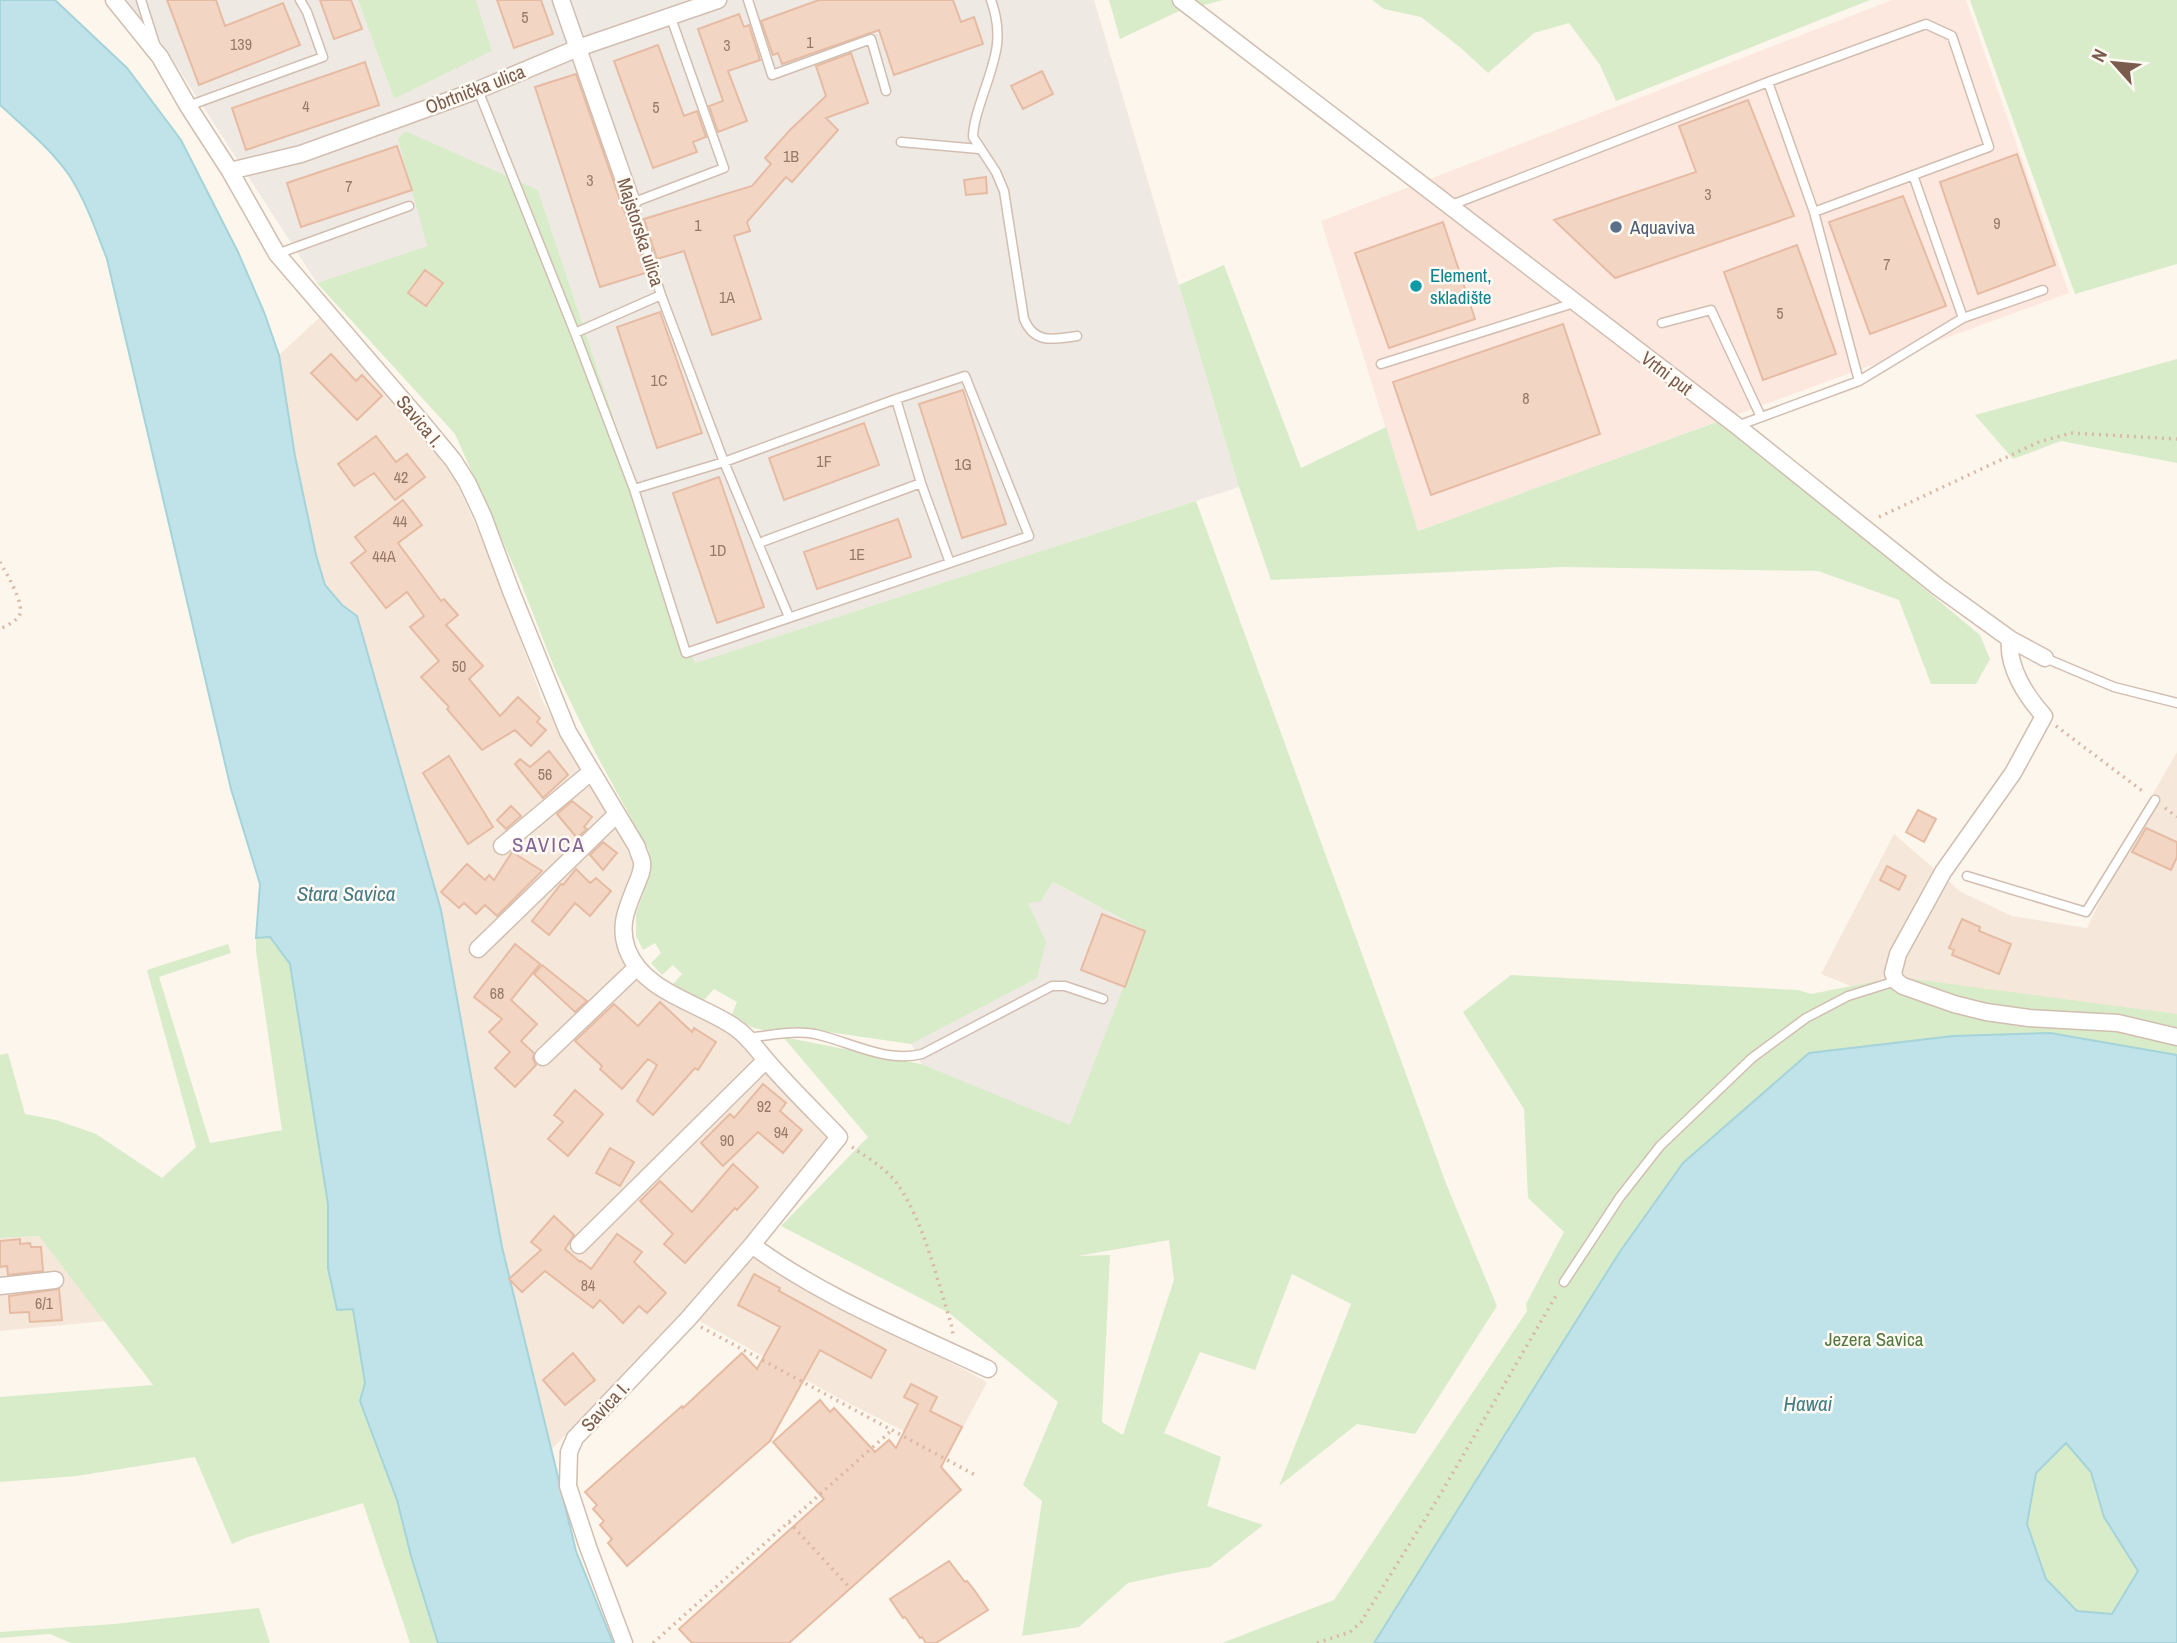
<svg xmlns="http://www.w3.org/2000/svg" width="2177" height="1643" viewBox="0 0 2177 1643" font-family="'Archivo Narrow',sans-serif">
  <rect width="100%" height="100%" fill="#fdf6ec"/>
  <path fill="#f5e8da" d="M320 317 393 394 455 479 492 562 543 702 592 783 636 867 618 916 620 955 651 990 735 1036 832 1140 682 1315 551 1450 502 1247 358 616 342 605 325 585 316 555 295 456 279 355Z
    M2177 752V1047L1901 1006 1821 974 1894 834 1961 892 2012 916 2087 928 2147 804Z
    M39 1236 106 1321 0 1331V1238Z
    M748 1257H755L987 1382 949 1454 833 1395 701 1322 696 1317Z"/>
  <path fill="#fde8e0" d="M1892 0H1966L2069 293 1418 531 1321 221Z"/>
  <path fill="#efe9e4" d="M118 0H358L394 99 492 51 476 0H1094L1239 487 695 663 538 190 399 139 427 246 317 283 158 37Z
    M1026 868 1145 931 1067 1134 933 1086 882 987Z"/>
  <path fill="#d8ecc9" fill-rule="evenodd" d="M358 0H476L492 51 394 99Z
    M1109 0H1223L1177 12 1120 39Z
    M1372 0H1870L1616 101 1600 65 1569 23 1534 33 1488 73 1461 48 1421 17 1384 9Z
    M1970 0H2177V264L2075 294Z
    M405 131 538 190 695 663 1196 501 1447 1186 1497 1306 1415 1434 1357 1424 1279 1486 1351 1304 1292 1274 1255 1370 1200 1352 1164 1433 1221 1457 1207 1506 1263 1525 1210 1567 1179 1572 1128 1583 1079 1627 1022 1636 1042 1501 1023 1485 1058 1402 949 1313 781 1226 868 1137 783 1037 921 1064 1070 1125 1145 931 1053 882 1040 902 1028 903 1046 942 1037 978 911 1044 794 1027 770 1032 751 1027 732 1014 737 1002 714 989 704 1000 687 994 673 984 682 974 673 965 662 975 651 963 661 953 655 943 643 950 636 936V914L651 871 649 851 596 754 556 672 519 578 455 434 317 283 427 246 398 139ZM1169 1240 1174 1280 1123 1435 1102 1422 1110 1255 1078 1256Z
    M1224 265 1301 468 1386 427 1418 531 1717 422 1844 522 1980 635 1990 659 1976 684H1931L1899 600 1818 571 1562 567 1271 580 1239 487 1179 285Z
    M2177 359V463L2061 441 2013 459 1975 415Z
    M270 937 290 964 328 1204V1268L337 1309H353L365 1383 360 1401 397 1500 411 1556 438 1643H410L363 1503 248 1537 232 1544 195 1457 77 1476 0 1482V1397L153 1385 39 1236 0 1238V1055L8 1053 25 1114 56 1120 96 1134 162 1178 196 1147 147 970 228 944 231 953 159 977 210 1143 282 1130 256 951V938Z
    M1511 975 1798 990 1811 994 1898 977 2177 1014V1643H1222L1334 1600 1527 1311 1526 1304 1564 1232 1528 1198 1524 1109 1463 1012Z
    M259 1608 270 1643H71L50 1634 0 1638V1632L114 1624Z"/>
  <path fill="#bfe3e8" stroke="#a5d3da" stroke-width="2" fill-rule="evenodd" d="M0 0H55L127 68 181 140 238 252 264 312 279 355 295 456 316 555 325 585 342 605 357 616 441 910 502 1247 576 1551 613 1643H438L411 1556 397 1500 360 1401 365 1383 353 1309 337 1310 328 1268V1204L290 964 270 937 256 938 260 884 231 789 107 259C96 231 86 201 69 175 50 148 24 127 0 105Z
    M2050 1033 2177 1055V1643H1374L1619 1253 1683 1163 1809 1053 1953 1036ZM2066 1443 2091 1472 2104 1517 2138 1571 2112 1614 2077 1611 2046 1579 2027 1524 2036 1473Z"/>
  <path fill="#f3d5c3" stroke="#e6bba3" stroke-width="2" d="M167 0H216L225 26 283 3 300 45 199 85Z
    M320 0H351L362 29 334 39Z
    M497 0H541L553 34 514 48Z
    M819 0H953L961 22 974 17 983 44 894 75 879 30 782 64 778 53 773 55 761 21Z
    M739 14 744 27 749 25 760 60 728 71 747 121 718 132 709 106 723 101 698 29Z
    M658 45 684 116 697 111 706 137 693 142 697 152 653 168 614 61Z
    M851 53 868 103 826 118 838 130 792 182 786 177 747 222 750 231 734 236 761 319 712 335 684 251 657 259 644 219 752 186 771 164 765 158 790 130 826 96 816 66Z
    M365 62 379 105 246 150 232 108Z
    M1042 71 1053 94 1023 109 1011 86Z
    M576 74 622 206 629 223H631L644 263 642 264 645 273 600 287 535 87Z
    M1748 100 1794 216 1615 278 1554 220 1696 172 1679 126Z
    M397 146 412 190 301 227 287 183Z
    M2017 154 2055 265 1978 294 1940 182Z
    M986 177 987 193 966 195 964 180Z
    M1903 196 1946 306 1870 334 1829 222Z
    M1443 222 1475 319 1389 348 1355 253Z
    M1797 245 1836 354 1763 380 1724 272Z
    M425 270 443 283 426 306 408 293Z
    M660 312 702 433 657 448 617 327Z
    M1563 324 1600 434 1431 495 1393 382Z
    M331 354 356 381 362 375 382 396 357 420 311 373Z
    M963 390 1006 524 962 538 919 404Z
    M864 423 879 465 784 500 769 458Z
    M376 436 396 462 407 454 425 477 395 500 374 473 354 486 338 464Z
    M719 477 764 607 717 623 673 493Z
    M403 500 422 525 398 543 441 601 444 599 458 615 446 625 483 666 469 679 500 716 518 697 540 718 537 722 546 730 531 746 515 730 482 750 447 709 449 707 421 677 439 661 410 627 424 616 407 592 386 608 351 563 366 551 355 537Z
    M898 519 911 557 817 589 804 552Z
    M549 751 568 775 543 798 515 764 520 759 530 767Z
    M449 756 493 827 468 844 423 773Z
    M572 801 592 817 584 827 587 829 577 838 557 814Z
    M511 806 521 816 506 829 497 820Z
    M1918 810 1936 819 1924 842 1906 832Z
    M2146 828 2177 842V857L2171 870 2132 852Z
    M603 842 617 853 603 870 590 855Z
    M512 852 542 871 497 916 485 905 476 914 464 903 459 908 441 892 467 864 485 880 489 875 494 880Z
    M1887 866 1906 876 1899 890 1880 880Z
    M576 869 590 883 596 878 611 891 590 916 575 903 549 935 532 921 561 884 563 885Z
    M1102 914 1145 931 1125 987 1081 970Z
    M1962 919 1980 927 1979 931 2011 944 1999 974 1952 955 1954 950 1949 948Z
    M515 944 540 964 511 1000 537 1024 521 1041 534 1053 533 1059 536 1065 515 1087 495 1068 510 1052 489 1032 502 1019 474 997Z
    M542 965 587 1001 575 1012 534 974Z
    M660 1002 692 1032 694 1028 716 1042 698 1070 695 1068 653 1115 637 1101 657 1065 648 1059 622 1089 600 1069 602 1066 575 1041 614 1004 638 1026Z
    M763 1084 786 1103 780 1111 802 1130 783 1153 758 1132 723 1166 701 1143 730 1114 734 1118Z
    M575 1090 603 1114 568 1156 548 1139 563 1122 554 1115Z
    M610 1148 634 1162 620 1186 596 1173Z
    M733 1164 758 1187 737 1210 735 1208 685 1263 664 1244 673 1234 640 1201 660 1181 692 1212Z
    M554 1216 574 1235 565 1249 580 1262 581 1261 591 1269 617 1234 642 1252 634 1262 666 1293 647 1313 639 1306 623 1323 600 1300 593 1308 545 1271 522 1292 509 1279 541 1250 531 1242Z
    M20 1239V1244L30 1243 31 1247H41L43 1271 8 1275 7 1266 0 1267V1241Z
    M754 1274 780 1288 779 1291 886 1350 871 1378 820 1350 770 1441 627 1566 608 1543 612 1539 600 1525 604 1521 593 1509 597 1505 585 1492 682 1406 683 1408 742 1353 757 1369 780 1327 738 1305Z
    M59 1289 62 1320 30 1322 29 1312 10 1313 9 1296Z
    M573 1353 595 1380 565 1405 543 1380Z
    M911 1384 937 1397 930 1411 962 1427 941 1467 961 1490 789 1643H692L679 1629 824 1499 773 1442 820 1400 830 1412 834 1408 875 1452 889 1440 896 1448 918 1404 904 1397Z
    M949 1561 965 1582 967 1581 975 1591 988 1610 936 1643H926L922 1637 920 1638 905 1617 903 1618 890 1599Z"/>
  <g fill="none" stroke-linecap="round" stroke-linejoin="round">
    <defs>
      <path id="lane" d="M141 0 155 44
        M748 0 772 75 871 39 886 91
        M991 0C1005 39 994 61 982 98 978 111 973 123 973 137L996 172 1004 191 1024 319C1035 345 1054 339 1077 336
        M670 15 724 168 632 203 661 295 724 462 789 617
        M1768 82 1814 212 1859 381
        M478 90 575 333 634 489 686 653 1029 536 965 376 896 399 724 462 634 489
        M188 106 323 57 307 12 300 0
        M901 142 979 149
        M1913 175 1963 318
        M1449 206 1768 82 1926 24 1952 36 1989 147 1814 212
        M277 254 409 206
        M1662 323 1711 310 1761 417
        M575 333 661 295
        M1381 364 1574 303
        M896 399 921 483 950 563
        M1737 426 1859 381 1963 318 2043 290
        M759 543 921 483
        M2045 658 2114 687 2177 703
        M1967 876 2086 912 2155 800
        M749 1038C770 1035 794 1030 815 1034 851 1042 885 1063 922 1054L1052 986H1065L1103 999
        M1564 1282 1620 1197 1660 1146 1752 1058 1806 1018 1848 996 1896 981"/>
      <path id="street" d="M114 0 160 57 188 106 230 171 277 254 424 425 453 460 467 482 483 516 511 591 568 732 637 847C638 852 641 857 642 862 643 869 640 876 637 883 628 906 618 924 627 949 643 992 699 1003 733 1026 747 1035 755 1047 766 1060 789 1087 815 1112 839 1137L752 1245 688 1319 575 1438 569 1452 568 1486 588 1547 624 1643
        M561 0 632 203
        M1181 0 1737 426 1938 587 2010 639 2045 658
        M230 171 301 154 478 90 578 48 718 0
        M2010 639C2007 667 2026 696 2044 716L2013 773 1943 872 1898 954 1893 973 1896 981 1903 986 1954 1004 1986 1012 2029 1018 2118 1023 2177 1037
        M502 846 591 772
        M478 949 617 814
        M543 1057 637 967
        M579 1245 766 1060
        M752 1245C822 1297 910 1332 988 1369
        M0 1286 55 1280"/>
    </defs>
    <use href="#lane" stroke="#d1beb0" stroke-width="11"/>
    <use href="#street" stroke="#d1beb0" stroke-width="19"/>
    <path stroke="#d9b8a5" stroke-width="3.5" stroke-dasharray="2 5" stroke-linecap="butt" d="M1879 517 2039 442 2071 433 2177 439
      M0 562C6 573 26 605 19 616 15 622 6 626 0 629
      M2056 726 2145 793
      M2165 808 2177 817
      M852 1147C868 1158 887 1169 898 1185 924 1222 937 1280 951 1323L953 1334
      M701 1327 977 1476
      M789 1522 850 1588
      M653 1643 892 1430
      M1317 1643 1350 1632 1361 1622 1440 1495 1557 1294"/>
    <use href="#lane" stroke="#fff" stroke-width="8"/>
    <use href="#street" stroke="#fff" stroke-width="16"/>
  </g>
  <circle fill="#5c6f8a" stroke="#fffaf3" stroke-width="2.5" cx="1616" cy="227" r="7"/>
  <circle fill="#0f9aa8" stroke="#fffaf3" stroke-width="2.5" cx="1416" cy="286" r="7"/>
  <g text-anchor="middle" dominant-baseline="central" stroke-width="5" stroke-linejoin="round" paint-order="stroke">
    <g font-size="16" fill="#987a6a">
      <text x="525" y="17">5</text>
      <text x="810" y="42">1</text>
      <text x="241" y="44">139</text>
      <text x="727" y="45">3</text>
      <text x="306" y="106">4</text>
      <text x="656" y="107">5</text>
      <text x="791" y="156">1B</text>
      <text x="590" y="180">3</text>
      <text x="349" y="186">7</text>
      <text x="1708" y="194">3</text>
      <text x="1997" y="223">9</text>
      <text x="698" y="225">1</text>
      <text x="1887" y="264">7</text>
      <text x="727" y="297">1A</text>
      <text x="1780" y="313">5</text>
      <text x="659" y="380">1C</text>
      <text x="1526" y="398">8</text>
      <text x="824" y="461">1F</text>
      <text x="963" y="464">1G</text>
      <text x="401" y="477">42</text>
      <text x="400" y="521">44</text>
      <text x="718" y="550">1D</text>
      <text x="857" y="554">1E</text>
      <text x="384" y="556">44A</text>
      <text x="459" y="666">50</text>
      <text x="545" y="774">56</text>
      <text x="497" y="993">68</text>
      <text x="764" y="1106">92</text>
      <text x="781" y="1132">94</text>
      <text x="727" y="1140">90</text>
      <text x="588" y="1285">84</text>
      <text x="44" y="1303">6/1</text>
    </g>
    <g font-size="19" fill="#7a5c4d" stroke="#fffaf3">
      <text transform="translate(475 89) rotate(-21)">Obrtnička ulica</text>
      <text transform="translate(641 232) rotate(72)">Majstorska ulica</text>
      <text transform="translate(1667 373) rotate(37)">Vrtni put</text>
      <text transform="translate(420 421) rotate(50)">Savica I.</text>
      <text transform="translate(605 1406) rotate(-47)">Savica I.</text>
    </g>
    <g font-size="19" fill="#4e5e75" stroke="#fffaf3" text-anchor="start">
      <text x="1630" y="227">Aquaviva</text>
    </g>
    <g font-size="19" fill="#0d838f" stroke="#fffaf3" text-anchor="start">
      <text x="1430" y="275">Element,<tspan x="1430" dy="22">skladište</tspan></text>
    </g>
    <g font-size="19" fill="#537a41" stroke="#fffaf3">
      <text x="1874" y="1339">Jezera Savica</text>
    </g>
    <g font-size="21" letter-spacing="2" fill="#846695" stroke="#fffaf3">
      <text x="549" y="844">SAVICA</text>
    </g>
    <g font-size="21" font-style="italic" fill="#437c86" stroke="#fffaf3">
      <text x="346" y="893">Stara Savica</text>
      <text x="1808" y="1403">Hawai</text>
    </g>
  </g>
  <g transform="translate(2114 63) rotate(297)" stroke="#fffaf3" stroke-width="5" paint-order="stroke">
  <path d="M0-5L12 26L0 18L-12 26Z" fill="#7a5c4d"/>
  <text y="-10" font-size="19" font-weight="bold" text-anchor="middle" fill="#7a5c4d">N</text>
  </g>
</svg>
